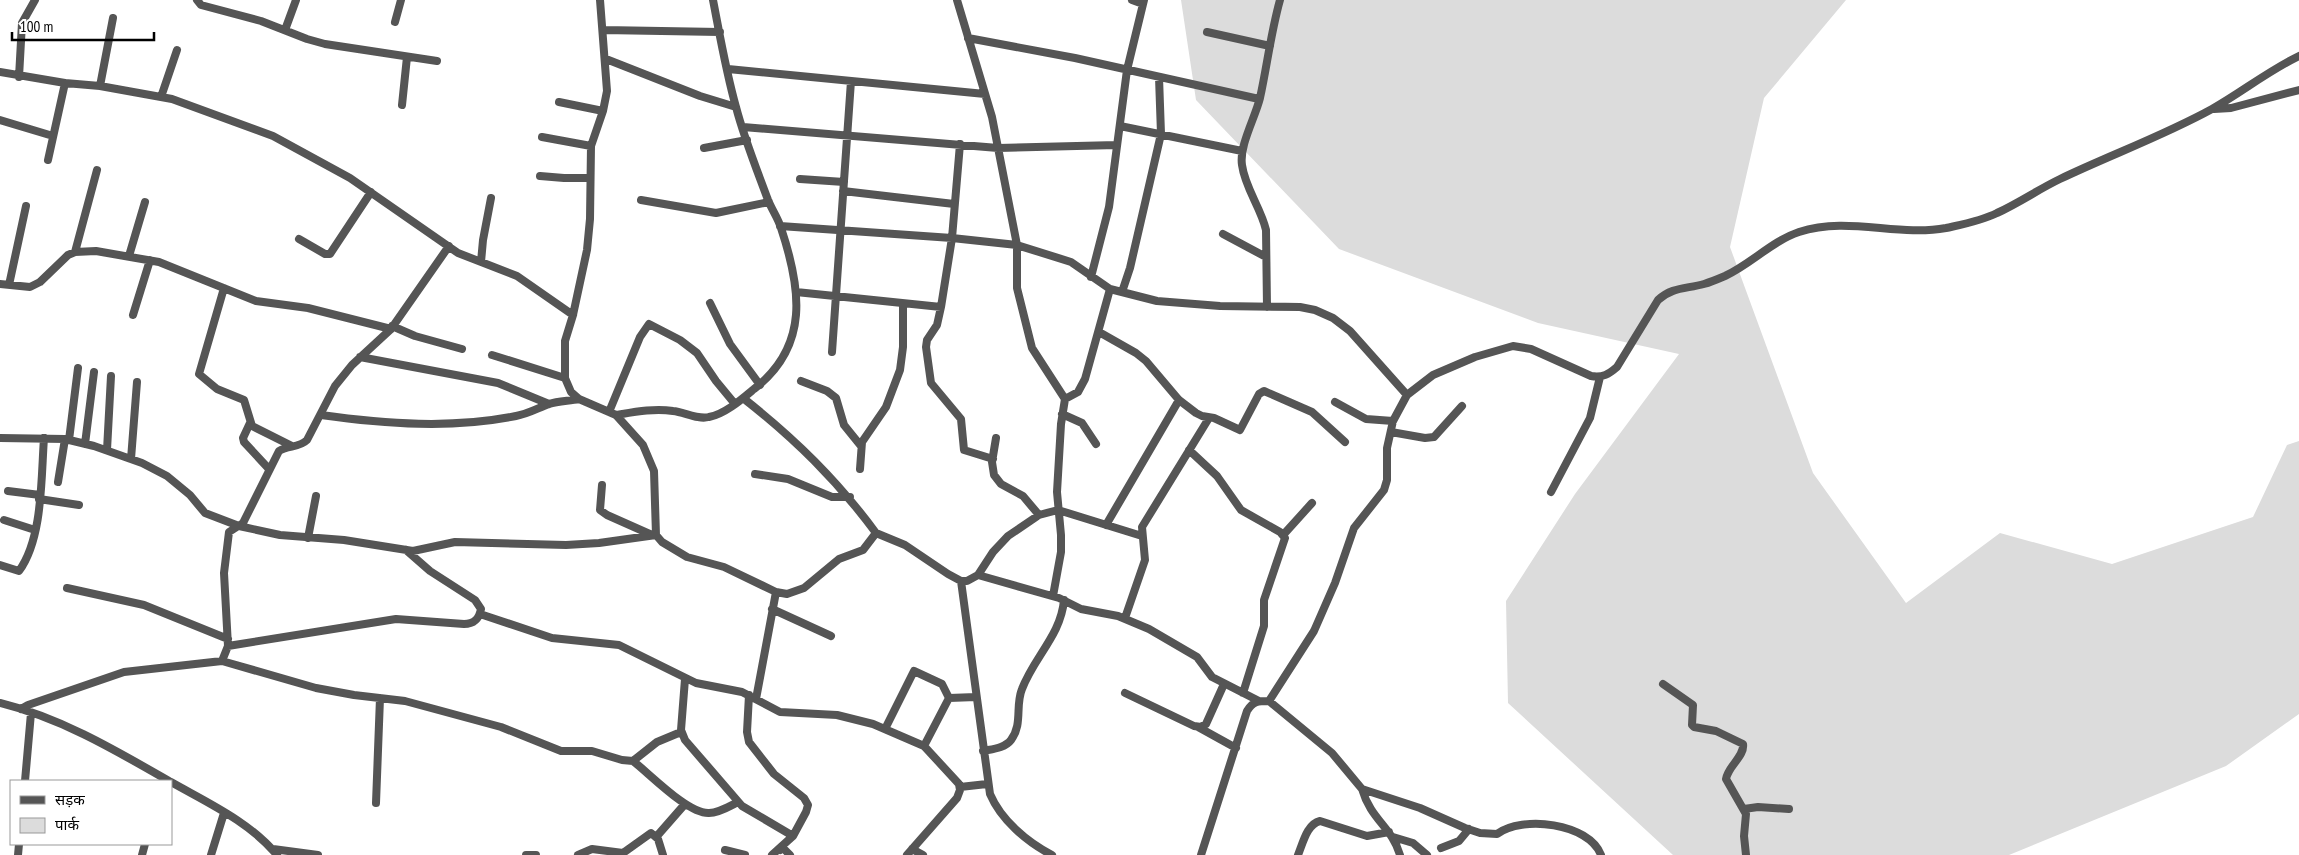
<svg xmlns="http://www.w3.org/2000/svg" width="2299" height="855" viewBox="0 0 2299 855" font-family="'PT Sans Narrow','Noto Sans Devanagari',sans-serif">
  <rect width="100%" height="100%" fill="#fff"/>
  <path fill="#dcdcdc" d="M1181 0H1846L1764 98 1730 247 1813 473 1906 603 2000 533 2112 564 2253 517 2287 445 2299 441V714L2226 766 2009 855H1673L1508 703 1506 601 1575 494 1679 354 1538 323 1339 249 1196 100Z"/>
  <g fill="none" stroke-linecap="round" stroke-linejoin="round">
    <path stroke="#555" stroke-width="8" d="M197 0 201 5 261 21 307 39 325 44 437 61
      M600 0 607 91 603 111 591 146 590 219 587 250 573 315 565 341V378L571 392 579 399 616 415 643 445 654 471 656 535 662 542 687 557 724 567 776 592 787 594 804 588 839 559 863 550 876 533 905 545 948 574 961 581H967L978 575 993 552 1008 536 1039 515 1058 510 1142 536
      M957 0 992 117 1017 245V288L1032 348 1065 399 1061 424 1057 492 1061 535V552L1053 596
      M1132 0 1143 4
      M395 22 401 0
      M285 30 296 0
      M603 30 720 32
      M1207 32 1270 46
      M968 38 1075 58 1259 99
      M606 59 700 96 736 107
      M728 69 985 94
      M0 72 65 83 100 86 172 99 273 136 350 178 458 253 517 276 573 315
      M19 77 22 23 35 0
      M100 86 113 18
      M161 97 177 50
      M559 102 603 111
      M402 105 407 57
      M2214 109 2231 108 2299 90
      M0 120 53 136
      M1120 126 1242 151
      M743 127 998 148 1117 145
      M542 137 591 146
      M960 144 952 238 941 307 937 325 927 340 926 347 931 383 961 419 964 450 993 459
      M704 148 747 140
      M48 160 65 83
      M540 176 564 178H590
      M800 179 844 182
      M843 191 954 204
      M641 200 716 213 769 202
      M780 226 952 238 1017 245 1071 262 1110 289 1157 301 1220 306 1300 307 1315 310 1333 318 1350 331 1407 395
      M1223 234 1266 257
      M299 239 325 254H330L371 192
      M75 252 97 170
      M129 256 145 202
      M481 262 483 240 491 198
      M1091 277 1109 207 1127 70 1144 0
      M0 284 30 287 40 282 68 255 75 252 96 251 159 262 256 301 308 308 391 329
      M9 285 26 206
      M224 288 199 374 217 389 244 400 252 426 292 446
      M796 292 941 307
      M1122 292 1130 268 1161 134 1159 77
      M710 303 730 344 760 385
      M1267 307 1266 230C1261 208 1245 188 1242 165 1239 146 1255 118 1260 98 1267 66 1271 32 1280 0
      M133 315 150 260
      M392 326 415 336 462 349
      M1099 332 1136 353 1146 361 1179 400 1196 413 1202 416 1214 418 1240 430 1259 394 1264 391 1312 412 1345 442
      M832 352 851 81
      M492 355 565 378
      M360 357 498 383 549 404
      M801 381 827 391 836 398 844 425 861 446
      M743 398C795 439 837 480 876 533
      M1065 399 1078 392 1085 379 1110 289
      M1335 402 1366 419 1393 421
      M609 412 640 337 649 324 680 340 697 353 716 381 735 404
      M1062 414 1082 423 1096 444
      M321 415C385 424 453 429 516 416 528 414 538 408 549 404 558 401 569 401 579 399
      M616 415C634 412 654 408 673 411 684 412 698 420 709 417 725 414 742 399 754 389 810 346 801 288 781 228 778 218 772 210 768 200 757 170 744 138 736 107 726 72 720 36 713 0
      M250 423 243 438 244 442 269 469
      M1391 432 1425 438 1434 437 1462 406
      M0 438 65 439 94 446 142 463 167 476 190 495 205 513 239 526 280 535 344 540 413 551 455 542 566 545 599 543 656 535
      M996 438 992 462 994 475 1001 484 1023 496 1039 515
      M69 440 78 368
      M85 444 94 372
      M107 450 111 376
      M1189 450 1217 476 1241 510 1280 532 1285 538 1264 600V626L1243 693
      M131 459 137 382
      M860 469 862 442 886 407 900 370 903 347V304
      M755 474 788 479 832 497H850
      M58 482 65 439
      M602 485 600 510 607 515 652 535
      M8 491 40 495
      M1551 492 1590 418 1600 377
      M39 499 79 505
      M4 520 35 530
      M1106 525 1179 400
      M1284 534 1312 503
      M308 538 316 496
      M0 565 19 571C43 538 41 478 44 438
      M978 575 1059 598 1081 609 1118 616 1149 629 1197 657 1212 677 1259 701
      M961 581 990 794C1001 820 1027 842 1052 855
      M67 588 144 605 228 639
      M772 609 831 636
      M480 614 552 638 619 645 696 683 742 692 780 712 837 715 873 724 924 746 959 784 960 790 957 798 907 855
      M1125 618 1145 560 1142 527 1209 418
      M228 646 396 619 464 624C474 624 479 619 481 609L475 600 430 571 406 550
      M222 661 316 688 354 695 405 701 501 727 561 751H592L622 760 633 761 657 742 681 732
      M685 679 681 730 685 740 742 806 793 836
      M1663 684 1693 705 1692 725 1694 727 1716 731 1743 744C1745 756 1728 766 1726 779L1746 814 1744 836 1746 855
      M1125 693 1194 726 1201 727 1206 724 1224 684
      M749 695 747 732 749 742 774 774 804 798 808 805 806 812 793 836 772 855
      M949 698 976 697
      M756 699 776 592
      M1269 701 1314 631 1335 583 1354 528 1384 490 1387 480V448L1393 421 1407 395 1433 375 1475 357 1513 346 1531 349 1591 376C1603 378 1609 374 1617 367L1658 300C1672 287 1686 289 1704 284 1711 282 1718 279 1725 276 1751 264 1772 241 1799 232 1848 216 1897 237 1946 228 1964 224 1981 221 1997 213 2019 203 2039 189 2060 179 2110 155 2163 136 2212 109 2242 92 2268 71 2299 56
      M0 703C61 718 115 750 169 781
      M21 709 28 705 124 672 222 661 228 646 224 573 229 532 243 523 279 451C288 445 299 448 307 440L335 386 352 365 391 329 449 246
      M1198 727 1236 748
      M885 729 914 671 942 684 949 698 924 746
      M983 751C992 749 1005 748 1011 740 1023 724 1015 706 1022 689 1034 657 1061 635 1064 600
      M633 761C650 774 688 814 709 813 719 813 730 806 738 802
      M25 781 31 713
      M171 782C208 803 250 822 277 855
      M960 787 987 784
      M1362 789C1371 820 1392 827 1400 855
      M376 803 380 698
      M1744 809 1758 807 1789 809
      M657 836 685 804
      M1393 837 1413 843 1427 855
      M1441 848 1459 841 1469 829
      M273 849 318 855
      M912 849 923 855
      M725 850 745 855
      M780 850 782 847 790 855
      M18 855 19 844
      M142 855 145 844
      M211 855 224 813
      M526 855H536
      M578 855 592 849 623 853 651 833 658 839 663 855
      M1201 855 1247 711C1253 701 1258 701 1269 701L1332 753 1362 789 1420 808 1465 828 1480 833 1497 834C1522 815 1589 823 1601 855
      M1298 855C1303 843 1307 824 1320 821L1367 836 1389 832"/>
  </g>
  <rect x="10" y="780" width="162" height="65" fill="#ffffff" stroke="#999999"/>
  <rect x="20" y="796" width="25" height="8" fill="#555555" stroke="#999999"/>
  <text x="55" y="805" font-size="15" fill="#000000">सड़क</text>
  <rect x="20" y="818" width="25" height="15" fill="#dcdcdc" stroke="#999999"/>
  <text x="55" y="830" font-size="15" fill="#000000">पार्क</text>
  <path d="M12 32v8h142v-8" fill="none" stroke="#000000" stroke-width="2.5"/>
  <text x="20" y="32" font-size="15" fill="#000000" stroke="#ffffff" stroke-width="4" paint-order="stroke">100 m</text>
</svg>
